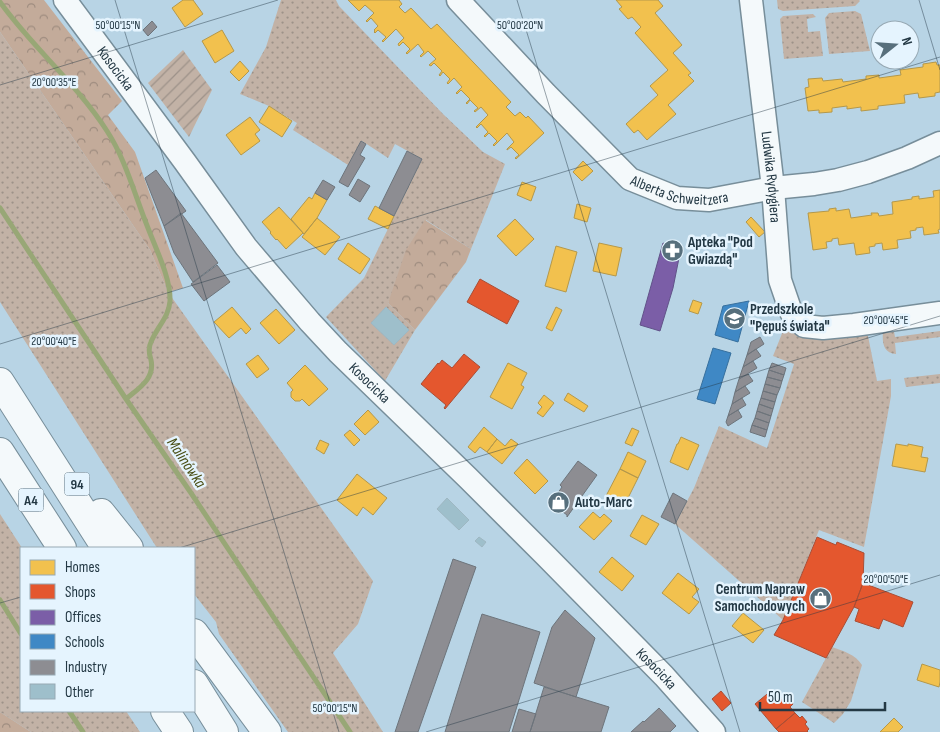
<svg xmlns="http://www.w3.org/2000/svg" width="940" height="732" viewBox="0 0 940 732" font-family="'Sofia Sans Condensed',sans-serif">
  <defs>
    <pattern id="grass-dots" width="8" height="8" patternUnits="userSpaceOnUse" patternTransform="scale(1.25)"><rect width="8" height="8" fill="#c2b2a6"/><path d="M2 2h.1M6 6h.1" fill="none" stroke="#9d9289" stroke-width="1.8" stroke-linecap="round"/></pattern>
    <pattern id="forest-crowns" width="20" height="18" patternUnits="userSpaceOnUse" patternTransform="scale(1.25)"><rect width="20" height="18" fill="#c3ab9a"/><path d="M2 6a3 3 0 1 1 6 0M12 15a3 3 0 1 1 6 0" fill="none" stroke="#9e8c7f"/></pattern>
    <pattern id="garden-furrows" width="10" height="10" patternUnits="userSpaceOnUse" patternTransform="scale(1.25)"><rect width="10" height="10" fill="#c2b2a6"/><path d="M-1 1l2-2M0 10L10 0M9 11l2-2" fill="none" stroke="#9d9289"/></pattern>
  </defs>
  <rect width="100%" height="100%" fill="#b8d4e5"/>
  <path fill="url(#grass-dots)" d="M281 0H336L339 6 443 114 483 152 505 164 471 249 426 220 388 303 415 330 385 381 326 317 364 278 422 159 395 144 388 158 362 141 348 165 293 130 297 123 269 106 240 94 266 47Z
    M777 0H859L860 1 855 6 783 11 778 9Z
    M855 11 861 14 870 51 829 54 825 18 829 13Z
    M813 14 816 17 807 19 808 32 820 31 823 56 784 59 780 19 783 16Z
    M0 32 150 250 168 292 373 581 358 624 333 653 383 732H288L219 634 216 622 194 594V548H157L0 302Z
    M790 323 862 331 868 336 877 381 891 379V396L864 547 819 530 783 620 675 524 694 488 719 426 767 448 794 364 773 356 785 326Z
    M893 326 895 337 940 331V337L895 343 896 354C883 353 882 342 883 331Z
    M940 374V383L906 387 904 378Z
    M0 514 22 548 21 711H126L140 732H31L0 712Z
    M832 647C843 651 855 654 862 665L851 701 843 714 834 723 802 702Z"/>
  <path fill="url(#forest-crowns)" d="M0 0H44L122 101 108 115 135 152 183 288 168 292 150 250 0 32Z
    M425 220 471 249 466 262 415 330 388 303 406 250Z
    M0 712 31 732H0Z"/>
  <path fill="url(#garden-furrows)" d="M183 50 212 90 189 137 148 83Z"/>
  <path fill="#f2c14e" stroke="#b4984b" d="M183 0H193L203 14 185 27 172 8Z
    M348 0H399L402 4 399 7 405 13 411 8 431 29 437 24 511 102 506 107 515 116 520 112 526 118 528 116 544 133 516 159 515 158 519 155 511 147 507 150V149L514 142 507 133 494 146 493 145 497 141 489 133 485 137 484 136 488 132 481 124 477 128 476 127 488 115 481 107 475 112 474 111 478 108 470 100 467 104 466 103 470 99 461 90 457 94 456 93 462 87 454 78 448 84 447 83 450 79 443 72 440 76 439 75 442 71 434 63 431 66 429 65 436 59 428 51 421 57 420 56 424 52 418 44 407 54 406 53 410 49 403 42 399 46 398 44 404 38 396 29 383 42 382 41 386 37 378 30 375 33 374 32 375 31 374 30 378 26 371 18 367 22 366 21 374 13 365 5 359 11Z
    M616 0H658L663 6 655 13 682 45 673 53 691 73 688 75 694 81 668 105 676 114 647 140 638 130 634 133 626 124 658 95 650 86 668 70 635 33 641 27 632 17 628 19 619 9 622 7Z
    M222 30 234 51 215 63 202 41Z
    M240 61 249 71 239 81 230 72Z
    M936 62 937 65H940V92L935 93V96L919 98 918 93 904 95 905 103 878 106V109L861 111V107L847 109V106L832 108V112L819 113V110L808 111 805 88 809 87 808 79 822 78 823 81 842 79 843 82 866 79V76L879 75V78L901 75 900 70 923 67V64Z
    M269 106 292 121 282 137 259 122Z
    M250 117 260 130 255 134 260 141 241 155 226 135Z
    M583 161 593 171 582 181 573 172Z
    M522 182 536 187 531 201 517 195Z
    M940 190V229L938 230 939 233 924 235 923 227 916 228V230L910 231 911 238 897 240 898 248 883 250 882 243 875 244V246L869 247 870 253 856 255 854 243 839 245 838 238 832 239V241L826 242 827 248 813 250 808 213 829 211V209L836 208V211L849 209 851 218 872 215 871 213H878L879 216 893 214 892 202 912 199V197L919 196V199L934 197 933 191Z
    M315 193 327 200 317 218 304 234 291 219 309 197 312 199Z
    M577 204 591 208 587 222 574 218Z
    M375 206 394 216 388 229 368 219Z
    M279 207 303 233 286 249 277 239 276 240 270 233 271 232 262 222Z
    M751 217 765 232 759 237 746 222Z
    M317 218 340 237 325 255 302 237Z
    M515 219 534 239 516 256 497 236Z
    M348 243 370 259 360 274 338 259Z
    M599 243 622 248 616 276 593 271Z
    M556 246 577 252 566 292 545 286Z
    M693 300 702 303 698 314 689 311Z
    M232 307 251 329 246 334 241 328 229 338 214 322Z
    M556 307 562 310 552 331 546 328Z
    M276 309 295 330 279 344 260 323Z
    M258 355 269 369 257 378 246 364Z
    M508 363 527 373 521 385 524 387 512 409 490 397Z
    M305 365 328 389 309 406 302 399 300 401H295L291 397V392L293 390 287 383Z
    M568 393 588 406 584 412 564 400Z
    M544 395 554 403 543 417 537 413 542 407 538 403Z
    M368 410 379 422 365 435 354 424Z
    M484 427 497 439 487 452 480 447 475 453 468 447Z
    M632 428 639 431 632 446 625 443Z
    M350 430 360 440 354 446 344 435Z
    M681 437 699 445 688 470 670 462 677 444H678Z
    M497 439 505 446 511 439 518 444 502 464 487 452Z
    M320 440 329 444 324 454 316 449Z
    M896 444 908 446V444L923 447 921 457 928 458 925 472 892 466Z
    M628 452 646 461 638 478 620 469Z
    M527 459 548 481 535 494 514 473Z
    M620 469 638 478 624 506 606 496Z
    M357 474 387 498 373 515 363 507 357 516 337 500Z
    M593 512 600 518 604 514 612 521 594 540 579 527Z
    M642 515 659 524 646 545 630 536Z
    M612 557 634 576 622 591 599 572Z
    M678 573 699 589 692 597 699 602 689 614 662 593Z
    M743 613 764 630 753 643 732 626Z
    M922 664 940 670V682L939 687 917 680Z
    M894 718 903 727 898 732H880Z"/>
  <path fill="#e4572e" stroke="#aa4e35" d="M480 279 519 301 507 324 467 302Z
    M464 354 480 367 445 409 444 408 446 405 421 384 438 363 439 364 442 360 452 368Z
    M817 537 836 545 837 542 864 553 863 583 854 607 826 658 774 635 783 620Z
    M863 583 913 602 903 627 883 619 879 629 855 621 859 609 854 607Z
    M772 690 779 697 780 696 786 702 789 699 793 704 790 707 795 713 776 729 755 704Z
    M721 691 731 703 722 711 712 699Z
    M795 713 800 718 802 716 807 722 805 724 809 729 807 731 808 732H779L776 729Z"/>
  <path fill="#7b5ea7" stroke="#615389" d="M663 243 668 245 680 253 673 288 660 331 640 325Z"/>
  <path fill="#3f88c5" stroke="#37709e" d="M749 301 738 342 715 335 723 306Z
    M713 348 731 353 715 404 697 399Z"/>
  <path fill="#8d8d92" stroke="#6d747b" d="M152 21 157 27 148 36 143 30Z
    M361 141 366 144 360 155 365 158 348 187 339 182Z
    M407 151 422 159 394 216 379 208Z
    M156 170 186 211 164 226 145 178Z
    M358 179 370 186 360 202 349 195Z
    M323 180 335 187 327 200 315 193Z
    M181 213 218 263 193 282 174 253 164 226Z
    M217 265 230 282 204 301 191 284Z
    M760 337 764 344 747 355 751 342Z
    M756 349 761 356 743 367 747 355Z
    M753 361 757 368 739 379 743 367Z
    M772 363 786 368 784 375 769 370Z
    M769 370 784 375 782 381 767 377Z
    M748 374 753 381 735 392 739 379Z
    M767 377 782 381 780 388 765 384Z
    M765 384 780 388 777 395 763 391Z
    M745 386 750 393 732 404 735 392Z
    M763 391 777 395 775 402 761 398Z
    M742 398 746 405 728 416 732 404Z
    M761 398 775 402 773 409 759 404Z
    M759 404 773 409 771 416 757 411Z
    M738 410 742 417 728 426 726 422 728 416Z
    M757 411 771 416 769 423 755 418Z
    M755 418 769 423 767 430 752 425Z
    M752 425 767 430 765 437 750 432Z
    M578 461 597 475 567 517V515L551 503 562 487 560 485Z
    M673 493 687 501 675 524 661 517Z
    M453 559 476 567 418 732H395Z
    M565 610 595 638 576 697 534 683 552 627Z
    M482 614 540 632 509 732H445Z
    M544 687 609 707 601 732H530Z
    M659 708 676 726 670 732H631L643 721 644 722Z
    M519 709 536 714 530 732H512Z"/>
  <g fill="none" stroke-linecap="round" stroke-linejoin="round">
    <path stroke="#98a776" stroke-width="5" d="M0 2C32 47 76 83 107 131 126 160 135 196 148 228 156 249 171 279 170 301 169 317 157 327 151 342 148 348 149 354 151 360 155 379 139 388 126 399
      M0 208 126 399 191 493 350 732
      M0 600 21 634
      M69 711 83 732"/>
  </g>
  <path fill="#9ebfcb" stroke="#9eb7c2" d="M386 307 409 330 394 345 371 323Z
    M447 498 469 520 459 530 437 509Z
    M479 537 486 542 482 547 475 541Z"/>
  <g fill="none" stroke-linecap="round" stroke-linejoin="round">
    <defs>
      <g id="minor">
        <path id="s1" d="M65 0 185 162 246 247 310 322 338 352 468 478 547 557 664 676 714 732"/>
        <path id="s2" d="M458 0 546 94 630 179 677 198 709 200 773 188 814 184 838 180 868 172 907 158 940 143"/>
        <path id="s3" d="M751 0 773 188 780 280 791 312 804 326 823 328 854 325 940 313"/>
      </g>
      <path id="highway" d="M0 382 106 548
        M0 452 62 548
        M101 513 129 548
        M194 633 267 732
        M194 684 224 732
        M165 711 179 732"/>
    </defs>
    <use href="#minor" stroke="#778e9a" stroke-width="25"/>
    <use href="#highway" stroke="#778e9a" stroke-width="30"/>
    <use href="#minor" stroke="#f4f9fb" stroke-width="22"/>
    <use href="#highway" stroke="#f4f9fb" stroke-width="28"/>
  </g>
  <path fill="none" stroke="#233844" stroke-width="1" stroke-opacity="0.45" d="M115 0 339 732M517 0 740 732M919 0 940 70M0 85 278 0M0 344 940 57M179 548 940 316M0 603 21 597M426 732 940 575"/>
  <defs>
    <symbol id="pharmacy-disc" viewBox="-11 -11 22 22"><circle r="9.5" fill="#576f7c" stroke="#e5f4fe"/><path d="M-2-6h4v4h4v4h-4v4h-4v-4h-4v-4h4Z" fill="#fff"/></symbol>
    <symbol id="school-disc" viewBox="-11 -11 22 22"><circle r="9.5" fill="#576f7c" stroke="#e5f4fe"/><path d="M0-5L7-2L0 1L-7-2ZM-4 1L0 2.5L4 1V4Q0 6-4 4Z" fill="#fff"/></symbol>
    <symbol id="shop-disc" viewBox="-11 -11 22 22"><circle r="9.5" fill="#576f7c" stroke="#e5f4fe"/><path d="M-5-2.5h2.3a2.7 3.5 0 0 1 5.4 0H5L5.5 6h-11ZM-1.5-2.5h3a1.5 2.3 0 0 0-3 0Z" fill="#fff"/></symbol>
  </defs>
  <g fill-rule="evenodd">
    <use href="#pharmacy-disc" x="660" y="238" width="25" height="25"/>
    <use href="#school-disc" x="722" y="306" width="25" height="25"/>
    <use href="#shop-disc" x="546" y="490" width="25" height="25"/>
    <use href="#shop-disc" x="808" y="586" width="25" height="25"/>
  </g>
  <g text-anchor="middle" dominant-baseline="central" stroke-width="5" stroke-linejoin="round" paint-order="stroke">
    <g fill="#e5f4fe" stroke="#5d707c" stroke-width="1">
      <rect x="64.5" y="472.5" width="25" height="23" rx="4"/>
      <rect x="18.5" y="488.5" width="25" height="23" rx="4"/>
    </g>
    <g font-size="14" font-weight="bold" fill="#233844">
      <text x="77" y="484">94</text>
      <text x="31" y="500">A4</text>
    </g>
    <g font-size="15" fill="#233844" stroke="#e5f4fe">
      <text stroke="none"><textPath href="#s1" startOffset="85">Kosocicka</textPath></text>
      <text stroke="none"><textPath href="#s3" startOffset="178">Ludwika Rydygiera</textPath></text>
      <text stroke="none"><textPath href="#s2" startOffset="300">Alberta Schweitzera</textPath></text>
      <text stroke="none"><textPath href="#s1" startOffset="490">Kosocicka</textPath></text>
      <text stroke="none"><textPath href="#s1" startOffset="895">Kosocicka</textPath></text>
    </g>
    <g font-size="15" font-weight="bold" fill="#233844" stroke="#e5f4fe" text-anchor="start">
      <text x="688" y="242">Apteka "Pod<tspan x="688" dy="17">Gwiazdą"</tspan></text>
      <text x="750" y="309">Przedszkole<tspan x="750" dy="17">"Pępuś świata"</tspan></text>
      <text x="575" y="502">Auto-Marc</text>
      <text x="805" y="589" text-anchor="end">Centrum Napraw<tspan x="805" dy="17">Samochodowych</tspan></text>
    </g>
    <g font-size="16" font-style="italic" fill="#4a4f15" stroke="#e5f4fe">
      <text transform="translate(186 463) rotate(56)">Malinówka</text>
    </g>
  </g>
  <g font-size="12" text-anchor="middle" fill="#233844" stroke="#e5f4fe" stroke-width="5" stroke-linejoin="round" paint-order="stroke">
    <text x="118" y="29">50°00'15"N</text>
    <text x="520" y="29">50°00'20"N</text>
    <text x="54" y="86">20°00'35"E</text>
    <text x="886" y="324">20°00'45"E</text>
    <text x="54" y="345">20°00'40"E</text>
    <text x="886" y="583">20°00'50"E</text>
    <text x="335" y="712">50°00'15"N</text>
  </g>
  <rect x="20" y="547" width="175" height="165" fill="#e5f4fe" stroke="#97a9b4"/>
  <rect x="30" y="560" width="25" height="15" fill="#f2c14e" stroke="#97a9b4"/>
  <text x="65" y="572" font-size="15" fill="#233844">Homes</text>
  <rect x="30" y="584" width="25" height="15" fill="#e4572e" stroke="#97a9b4"/>
  <text x="65" y="597" font-size="15" fill="#233844">Shops</text>
  <rect x="30" y="610" width="25" height="15" fill="#7b5ea7" stroke="#97a9b4"/>
  <text x="65" y="622" font-size="15" fill="#233844">Offices</text>
  <rect x="30" y="634" width="25" height="15" fill="#3f88c5" stroke="#97a9b4"/>
  <text x="65" y="647" font-size="15" fill="#233844">Schools</text>
  <rect x="30" y="660" width="25" height="15" fill="#8d8d92" stroke="#97a9b4"/>
  <text x="65" y="672" font-size="15" fill="#233844">Industry</text>
  <rect x="30" y="684" width="25" height="15" fill="#9ebfcb" stroke="#97a9b4"/>
  <text x="65" y="697" font-size="15" fill="#233844">Other</text>
  <g transform="translate(895 45) rotate(73)"><circle r="24" fill="#e5f4fe" stroke="#97a9b4"/>
  <path d="M0-4L9 19L0 12L-9 19Z" fill="#576f7c"/>
  <text y="-8" font-size="14" font-weight="bold" text-anchor="middle" fill="#233844">N</text>
  </g>
  <path d="M760 702v8h125v-8" fill="none" stroke="#233844" stroke-width="2.5"/>
  <text x="768" y="702" font-size="15" fill="#233844" stroke="#e5f4fe" stroke-width="4" paint-order="stroke">50 m</text>
</svg>
